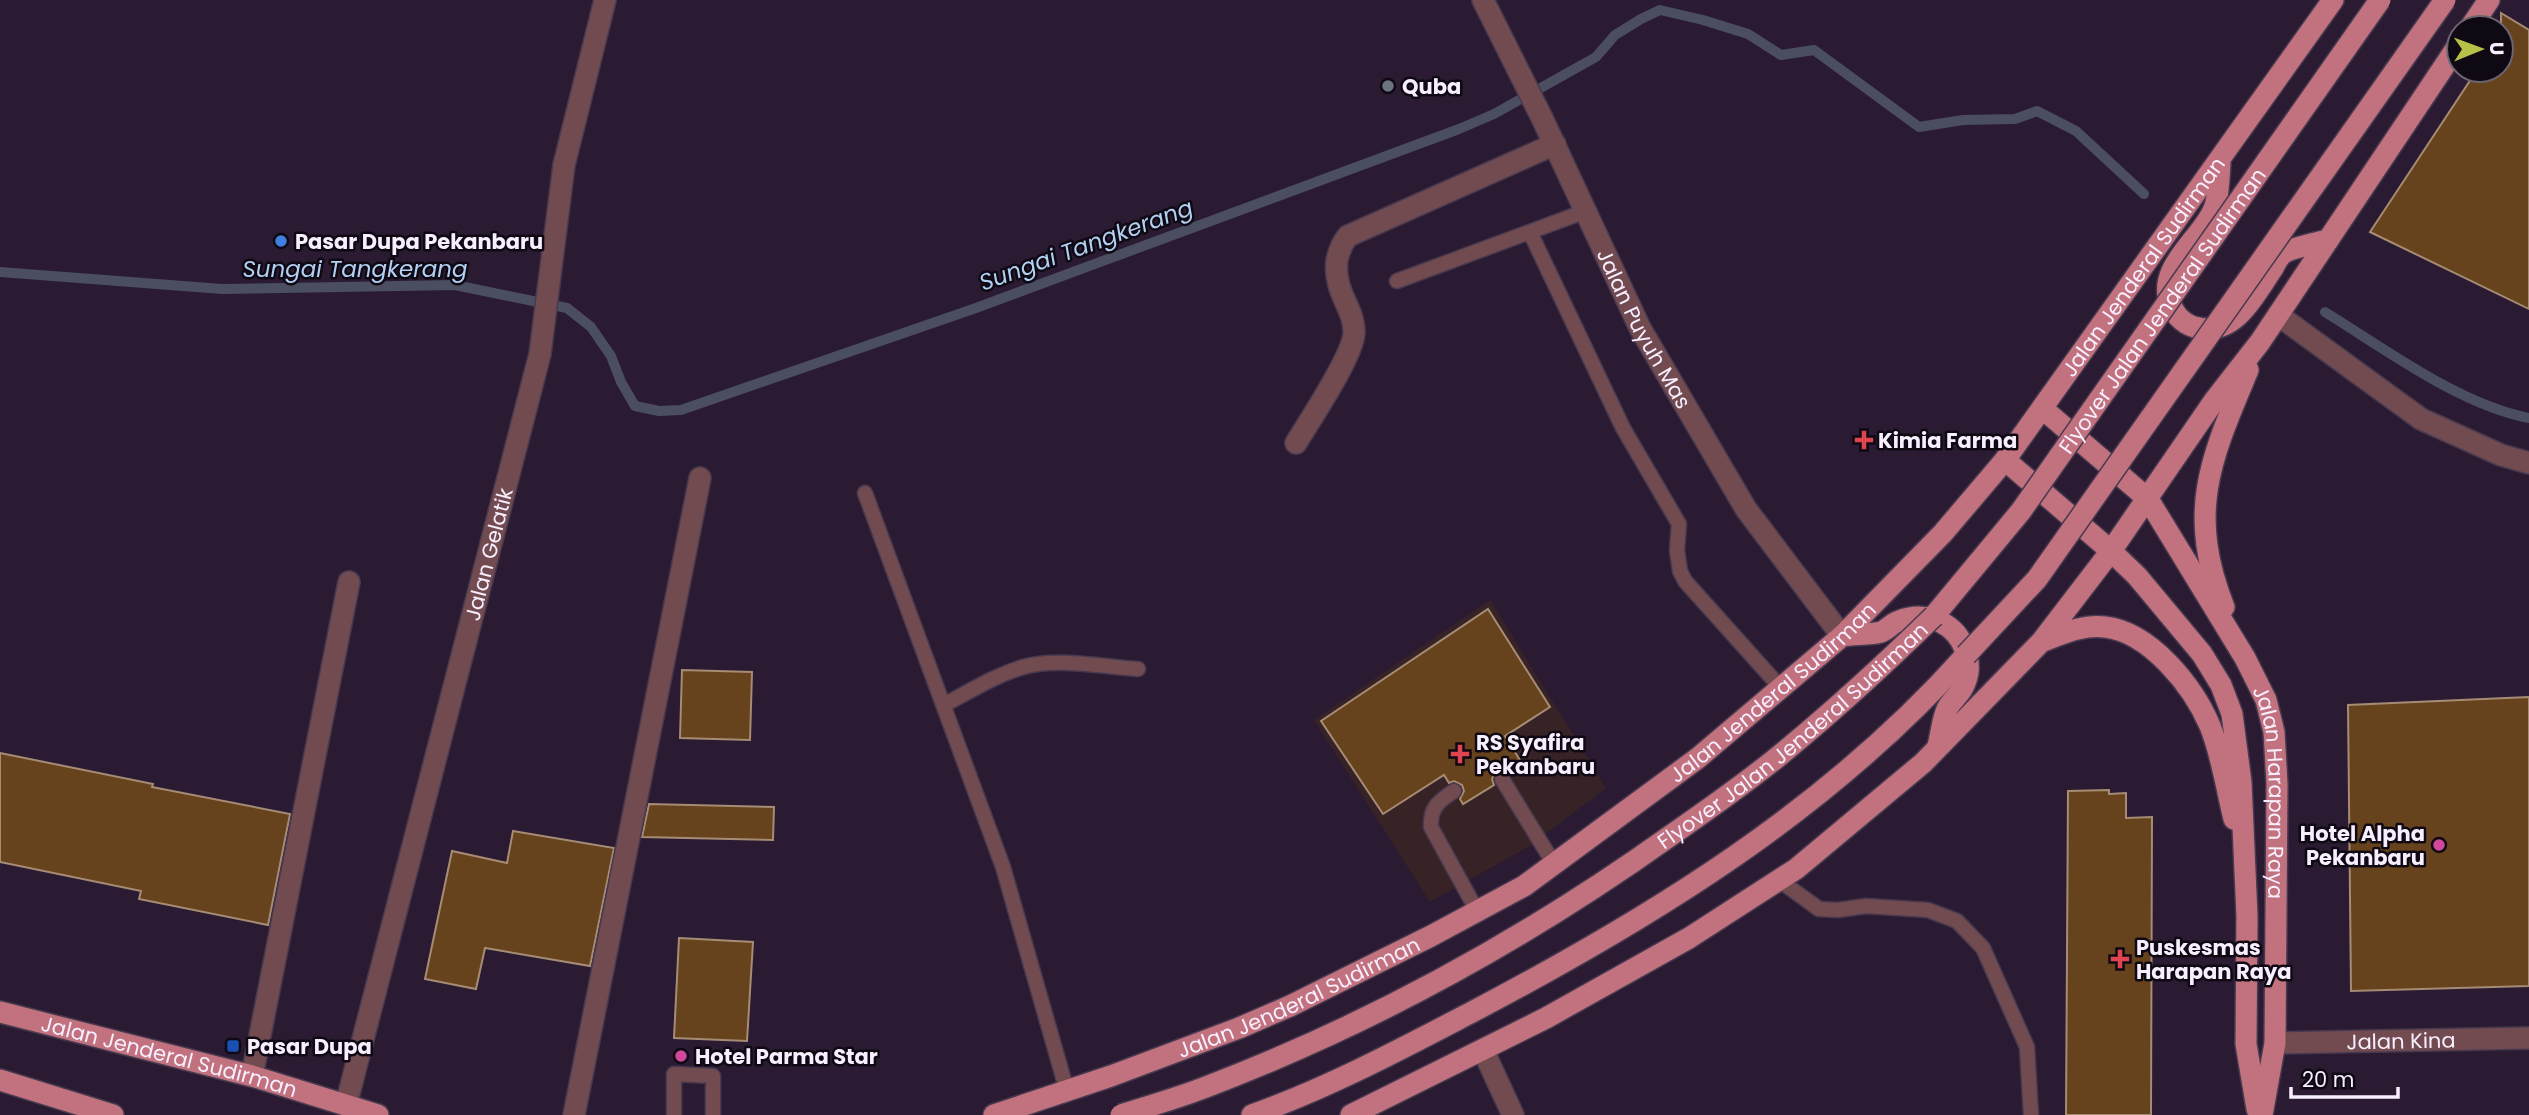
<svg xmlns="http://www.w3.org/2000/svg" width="2529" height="1115" viewBox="0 0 2529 1115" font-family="Poppins,sans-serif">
  <rect width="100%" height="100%" fill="#2a1b32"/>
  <path fill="#372326" d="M1490 600 1606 788 1528 847 1430 902 1314 720Z"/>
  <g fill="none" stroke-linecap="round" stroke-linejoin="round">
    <path stroke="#4a4e60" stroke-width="10" d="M0 272 222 289 455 285 567 308 591 327 611 356 621 382 635 406 659 411 681 410 976 308 1459 129 1494 114 1596 57 1615 35 1641 19 1660 10 1703 20 1748 34 1781 55 1814 50 1919 127 1963 120 2015 119 2037 111 2076 131 2144 194
      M2325 312C2385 349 2460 405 2529 418"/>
  </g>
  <path fill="#66431d" stroke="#a68c74" stroke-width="2" d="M2501 13 2529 30V309L2370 232 2477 70H2501Z
    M1488 609 1550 707 1505 736 1523 765 1510 774 1502 769 1496 771 1492 779 1494 785 1463 804 1460 799 1464 791 1462 785 1454 781 1449 783 1444 775 1383 814 1321 721Z
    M682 670 752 672 750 740 680 738Z
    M2529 697V986L2351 991 2348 705Z
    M0 753 153 784 152 787 290 814 268 925 139 899 141 891 0 862Z
    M2109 790V794L2126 793V818L2152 817 2151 1115H2066L2068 791Z
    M649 804 774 807 773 840 642 837Z
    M513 831 614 848 590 966 485 948 476 989 425 979 452 851 507 863Z
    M679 938 753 942 747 1041 674 1038Z"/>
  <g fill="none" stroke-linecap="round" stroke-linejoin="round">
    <defs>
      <path id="service" d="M1530 232 1623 428 1679 524 1677 550 1680 571 1685 581 1781 688
        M1397 281 1586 211
        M865 493 1003 867 1067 1091
        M944 705C970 691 996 675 1023 667 1055 657 1105 667 1138 669
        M1502 779 1554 864
        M1454 791C1439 801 1430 807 1431 827L1477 911
        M1779 880 1819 909 1838 910 1866 906 1928 910 1957 921 1983 948 2027 1047 2031 1115
        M674 1115V1074L713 1076V1115"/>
      <g id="minor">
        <path id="s1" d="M1483 0 1542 118 1640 328 1746 509 1842 636"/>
        <path d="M2278 315 2421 419 2501 455 2529 463"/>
        <path d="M1296 443C1310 420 1353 356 1354 333 1355 308 1333 293 1337 260 1339 251 1342 243 1348 236L1555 144"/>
        <path id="s2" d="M2275 1043 2529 1038"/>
        <path d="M1483 1050 1513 1115"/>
        <path d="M252 1076 349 582"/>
        <path id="s3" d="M346 1105 540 354 564 165 605 0"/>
        <path d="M574 1115 700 478"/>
      </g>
      <g id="primary">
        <path d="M2470 28 2489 0"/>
        <path d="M2220 163C2219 177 2219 193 2215 206 2205 237 2154 267 2171 305 2176 317 2186 326 2199 328 2236 335 2255 294 2273 268 2275 264 2278 258 2282 254 2290 248 2317 243 2328 240"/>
        <path id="s4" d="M2043 409 2148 499 2245 658 2266 700 2274 732 2277 784 2275 1043 2262 1115"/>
        <path d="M2005 460 2111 551 2137 576 2202 654 2221 685 2232 714 2241 782 2247 916 2246 1044 2257 1109"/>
        <path d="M2224 607C2186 511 2211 458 2248 370"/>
        <path d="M1934 616 2021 511"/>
        <path d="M1842 636C1855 634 1869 635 1881 632 1887 630 1892 623 1899 621 1922 612 1948 619 1961 641 1968 654 1971 669 1965 683 1961 695 1951 700 1947 709 1942 720 1941 735 1938 746"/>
        <path d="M2043 641C2062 634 2084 624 2105 627 2150 632 2193 686 2210 726 2221 752 2227 791 2234 819"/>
        <path id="s5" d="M0 1012 252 1076 378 1115"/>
        <path d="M0 1080 113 1115"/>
        <path id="s6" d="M994 1115 1111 1076 1239 1028 1290 1006 1431 936 1524 886 1698 758 1842 636 1943 533 2005 460 2333 0"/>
        <path d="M1252 1115C1328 1088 1401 1049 1472 1012 1653 917 1829 809 1966 655"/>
        <path d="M1351 1115 1546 1018 1689 938 1796 869 1923 763 2042 641 2111 551 2214 401 2260 342 2459 44"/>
      </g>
    </defs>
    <use href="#service" stroke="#47394f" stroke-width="17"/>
    <use href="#minor" stroke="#47394f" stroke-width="24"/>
    <use href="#primary" stroke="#47394f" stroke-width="24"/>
    <use href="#service" stroke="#724b50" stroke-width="14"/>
    <use href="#minor" stroke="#724b50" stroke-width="21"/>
    <use href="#primary" stroke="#c2727e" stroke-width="21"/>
    <defs>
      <g id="primary-bridge">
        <path id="s7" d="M2021 511 2380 0"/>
        <path d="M1966 655 2037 579 2445 0"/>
        <path id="s8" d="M1121 1115C1149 1106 1178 1098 1206 1087 1371 1024 1527 938 1670 836 1709 809 1749 781 1785 751 1837 708 1886 663 1934 616"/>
      </g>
    </defs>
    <use href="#primary-bridge" stroke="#47394f" stroke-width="24" stroke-linecap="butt"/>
    <use href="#primary-bridge" stroke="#c2727e" stroke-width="21"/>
  </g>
  <circle fill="#6b7280" stroke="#0f0913" stroke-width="2.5" cx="1388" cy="86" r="7"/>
  <circle fill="#3f7fe0" stroke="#0f0913" stroke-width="2.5" cx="281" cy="241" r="7"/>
  <g fill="#e0444e" stroke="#0f0913" stroke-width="2.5">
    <path d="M1860.5 429.5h7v7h7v7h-7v7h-7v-7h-7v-7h7z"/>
    <path d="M1456.5 743.5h7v7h7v7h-7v7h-7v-7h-7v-7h7z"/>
    <path d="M2116.5 948.5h7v7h7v7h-7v7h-7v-7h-7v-7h7z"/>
  </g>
  <g fill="#d1479c" stroke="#0f0913" stroke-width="2.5">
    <circle cx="2439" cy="845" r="7"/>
    <circle cx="681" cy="1056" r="7"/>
  </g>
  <rect fill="#1a4fb4" stroke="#0f0913" stroke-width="2.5" x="226" y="1039" width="14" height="14" rx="3.5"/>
  <g text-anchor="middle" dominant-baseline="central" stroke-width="5" stroke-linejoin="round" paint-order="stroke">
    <g font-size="21" font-weight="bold" fill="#f7eefe" stroke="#0f0913" text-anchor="start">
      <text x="1402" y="86">Quba</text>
      <text x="295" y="241">Pasar Dupa Pekanbaru</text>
      <text x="1878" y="440">Kimia Farma</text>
      <text x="1476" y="742">RS Syafira<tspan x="1476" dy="24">Pekanbaru</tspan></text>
      <text x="2425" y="833" text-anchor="end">Hotel Alpha<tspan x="2425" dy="24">Pekanbaru</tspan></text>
      <text x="2136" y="947">Puskesmas<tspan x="2136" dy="24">Harapan Raya</tspan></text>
      <text x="247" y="1046">Pasar Dupa</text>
      <text x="695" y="1056">Hotel Parma Star</text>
    </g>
    <g font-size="21" fill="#f7eefe" stroke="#0f0913">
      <text stroke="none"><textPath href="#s6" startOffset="1461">Jalan Jenderal Sudirman</textPath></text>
      <text stroke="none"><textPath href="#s7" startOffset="245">Flyover Jalan Jenderal Sudirman</textPath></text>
      <text stroke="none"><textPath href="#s1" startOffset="366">Jalan Puyuh Mas</textPath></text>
      <text stroke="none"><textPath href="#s3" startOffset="569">Jalan Gelatik</textPath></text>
      <text stroke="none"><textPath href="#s6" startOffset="894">Jalan Jenderal Sudirman</textPath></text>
      <text stroke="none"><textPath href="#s8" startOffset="777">Flyover Jalan Jenderal Sudirman</textPath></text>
      <text stroke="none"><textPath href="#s4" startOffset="464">Jalan Harapan Raya</textPath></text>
      <text stroke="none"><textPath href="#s6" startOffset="327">Jalan Jenderal Sudirman</textPath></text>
      <text stroke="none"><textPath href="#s2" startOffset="126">Jalan Kina</textPath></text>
      <text stroke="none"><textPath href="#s5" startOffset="175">Jalan Jenderal Sudirman</textPath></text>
    </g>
    <g font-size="23" font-style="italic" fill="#b1d0f3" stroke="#0f0913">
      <text transform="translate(1086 245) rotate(-20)">Sungai Tangkerang</text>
      <text x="355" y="269">Sungai Tangkerang</text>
    </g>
  </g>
  <g transform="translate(2480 49) rotate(89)"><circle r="33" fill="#0f0913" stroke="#6c6571" stroke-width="2"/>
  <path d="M0-5L12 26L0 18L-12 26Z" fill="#b7c147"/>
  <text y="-10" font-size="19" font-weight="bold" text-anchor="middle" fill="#f7eefe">U</text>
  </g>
  <path d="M2291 1087v10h107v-10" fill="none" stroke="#f7eefe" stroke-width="3.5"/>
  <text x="2302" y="1087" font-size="21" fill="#f7eefe" stroke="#0f0913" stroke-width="5" paint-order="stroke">20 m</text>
</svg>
